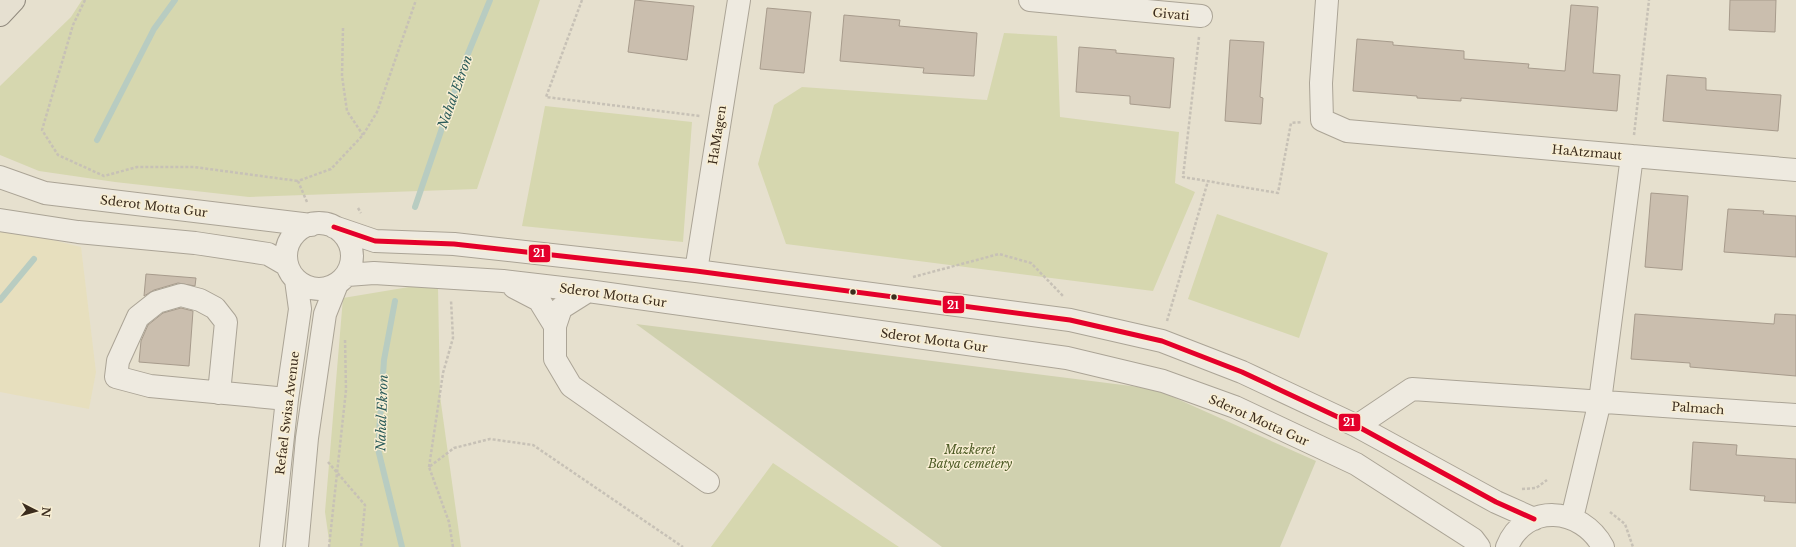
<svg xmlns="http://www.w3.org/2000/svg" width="1796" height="547" viewBox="0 0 1796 547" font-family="'Libre Baskerville',serif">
  <rect width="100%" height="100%" fill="#e6e0ce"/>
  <path fill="#e7dfbe" d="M0 227 81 247 96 372 89 409 0 392Z"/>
  <path fill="#d6d7af" d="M82 0H540L477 189 249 197 115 182 39 171 0 155V86L71 17Z
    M1004 33 1057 36 1060 117 1179 132 1175 183 1195 192 1153 291 786 244 758 164 774 105 802 87 987 100Z
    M545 106 692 122 683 242 522 226Z
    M1217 214 1328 253 1299 338 1188 299Z
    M415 286 438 287 440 396 461 547H330L325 512 343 298Z
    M773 463 899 547H711Z"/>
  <path fill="#d0d1af" d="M636 324 1155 389 1316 461 1280 547H942Z"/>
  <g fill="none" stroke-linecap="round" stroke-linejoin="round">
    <path stroke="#b8ccc1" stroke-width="6" d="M97 140 154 29 175 0
      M415 207 465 61 490 0
      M0 300 34 259
      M395 301 384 360 378 449 402 547"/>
  </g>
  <path fill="#cabeae" stroke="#a79b8c" d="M635 0 694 6 687 60 628 52Z
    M1730 0H1776L1775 32 1729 30Z
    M1571 5 1598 7 1593 73 1620 75 1617 111 1461 98V101L1417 98V96L1353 91 1357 39 1393 42V45L1464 51V59L1529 64 1528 68 1565 71Z
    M767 8 811 12 804 73 760 69Z
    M844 15 900 20 899 26 977 33 974 76 923 73 924 68 840 61Z
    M1230 40 1264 42 1260 97 1263 98 1261 124 1225 121Z
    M1079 47 1116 50V53L1174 58 1170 108 1130 104V96L1076 92Z
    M1667 75 1706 78V90L1781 95 1778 131 1663 121Z
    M1651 193 1688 196 1682 270 1645 267Z
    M1728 209 1764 211 1763 214 1796 216V257L1724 252Z
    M146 274 196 278 195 286 178 283 154 290 144 296Z
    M181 308 193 311 189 366 139 362 141 341 148 325 163 313Z
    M1635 314 1774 324 1775 314 1796 315V376L1690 367V363L1631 359Z
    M1693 442 1737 445 1736 455 1796 459V503L1764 501 1765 496 1690 490Z"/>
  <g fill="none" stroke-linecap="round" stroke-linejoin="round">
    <defs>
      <path id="minor" d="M1030 0 1093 6V0
        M1327 0 1321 83 1322 120 1347 131 1632 156 1600 401 1572 518
        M1093 6 1201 16
        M1632 156 1796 170
        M0 177 45 193 311 225
        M0 220 78 232 195 243 268 254 287 265
        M286 256a33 33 0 1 1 66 0a33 33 0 1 1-66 0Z
        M334 227 375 241 454 244 696 271 1070 320 1162 341 1242 372 1357 426 1496 502 1534 519
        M696 271 739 0
        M347 275 374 273 503 281 588 291 1067 358 1163 381 1235 407 1356 464 1473 539 1479 547
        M514 287 539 300 555 326
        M588 291 561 308 555 326V359L571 386 708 482
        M219 393 226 322 215 308 200 300 181 295 157 302 138 317 118 361 116 377 150 386 287 399
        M1357 426 1412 389 1796 415
        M271 547 287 399 300 309 296 280
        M297 547 307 438 325 314 337 284
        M1507 547C1525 502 1582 507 1603 547"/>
      <path id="major" d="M0 15 14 0"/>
    </defs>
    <use href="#minor" stroke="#aba496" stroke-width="24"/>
    <use href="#major" stroke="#918a7e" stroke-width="24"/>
    <path stroke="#c7c1b6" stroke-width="2.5" stroke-dasharray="3 2" stroke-linecap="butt" d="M85 0 73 25 42 130 58 155 104 176 137 167H194L298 181
      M582 0 546 97 700 116
      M343 28 342 76 347 111 363 135
      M1199 37 1183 177 1278 193 1291 123 1302 122
      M1634 135 1649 0
      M307 202 298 181 331 169 363 135 377 112 416 0
      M358 208 361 213
      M913 277 999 254 1031 263 1064 297
      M1167 321 1208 181
      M328 462 365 505 361 547
      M429 467 443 373 453 338 451 300
      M1522 489 1536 488 1547 480
      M1610 512 1625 524 1633 547
      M329 547 346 390 345 338
      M453 547 449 522 429 467 454 448 490 439 533 445 683 547"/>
    <use href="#minor" stroke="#eeeae0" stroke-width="22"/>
    <use href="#major" stroke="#e6e0d1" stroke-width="22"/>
    <defs>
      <path id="bus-1" d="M334 227 375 241 454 244 696 271 1070 320 1162 341 1242 372 1357 426 1496 502 1534 519"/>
    </defs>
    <use href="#bus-1" stroke="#f8eed3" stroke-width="8"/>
    <use href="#bus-1" stroke="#e4002b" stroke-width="5"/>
  </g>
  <g fill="#3b2c1d" stroke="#f8eed3" stroke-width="1.5">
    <circle cx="853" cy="292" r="3.5"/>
    <circle cx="894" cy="297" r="3.5"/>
  </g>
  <g text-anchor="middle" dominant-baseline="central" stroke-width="3" stroke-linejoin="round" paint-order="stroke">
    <g font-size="12" fill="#3b2c1d" stroke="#f8eed3">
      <text transform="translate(1171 14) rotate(5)">Givati</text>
      <text transform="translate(717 135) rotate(-81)">HaMagen</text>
      <text transform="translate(1587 152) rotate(5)">HaAtzmaut</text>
      <text transform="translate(154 206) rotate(7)">Sderot Motta Gur</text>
      <text transform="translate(613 295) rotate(8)">Sderot Motta Gur</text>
      <text transform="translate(934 340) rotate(8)">Sderot Motta Gur</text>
      <text transform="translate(1698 408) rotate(4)">Palmach</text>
      <text transform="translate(287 413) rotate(-83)">Refael Swisa Avenue</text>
      <text transform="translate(1259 420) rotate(24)">Sderot Motta Gur</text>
    </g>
    <g font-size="12" font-style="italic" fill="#4b5923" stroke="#f8eed3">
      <text x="970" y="449">Mazkeret<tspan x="970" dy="14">Batya cemetery</tspan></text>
    </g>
    <g font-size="13" font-style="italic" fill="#2c5c5a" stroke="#f8eed3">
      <text transform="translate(455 92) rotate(-70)">Nahal Ekron</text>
      <text transform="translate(382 413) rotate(-88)">Nahal Ekron</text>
    </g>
  </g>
  <g stroke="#f8eed3" stroke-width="1.5">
    <rect x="528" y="244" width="23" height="19" rx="4" fill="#e4002b"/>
    <rect x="942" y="295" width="23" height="19" rx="4" fill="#e4002b"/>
    <rect x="1338" y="413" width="23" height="19" rx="4" fill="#e4002b"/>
  </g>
  <g font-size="11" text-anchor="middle" font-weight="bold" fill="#fff">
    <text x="539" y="257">21</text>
    <text x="953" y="309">21</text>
    <text x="1349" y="426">21</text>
  </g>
  <g transform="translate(36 511) rotate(96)" stroke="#f8eed3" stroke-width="3" paint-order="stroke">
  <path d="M0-3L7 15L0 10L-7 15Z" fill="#3b2c1d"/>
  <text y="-6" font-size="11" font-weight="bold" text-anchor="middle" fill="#3b2c1d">N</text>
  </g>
</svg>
